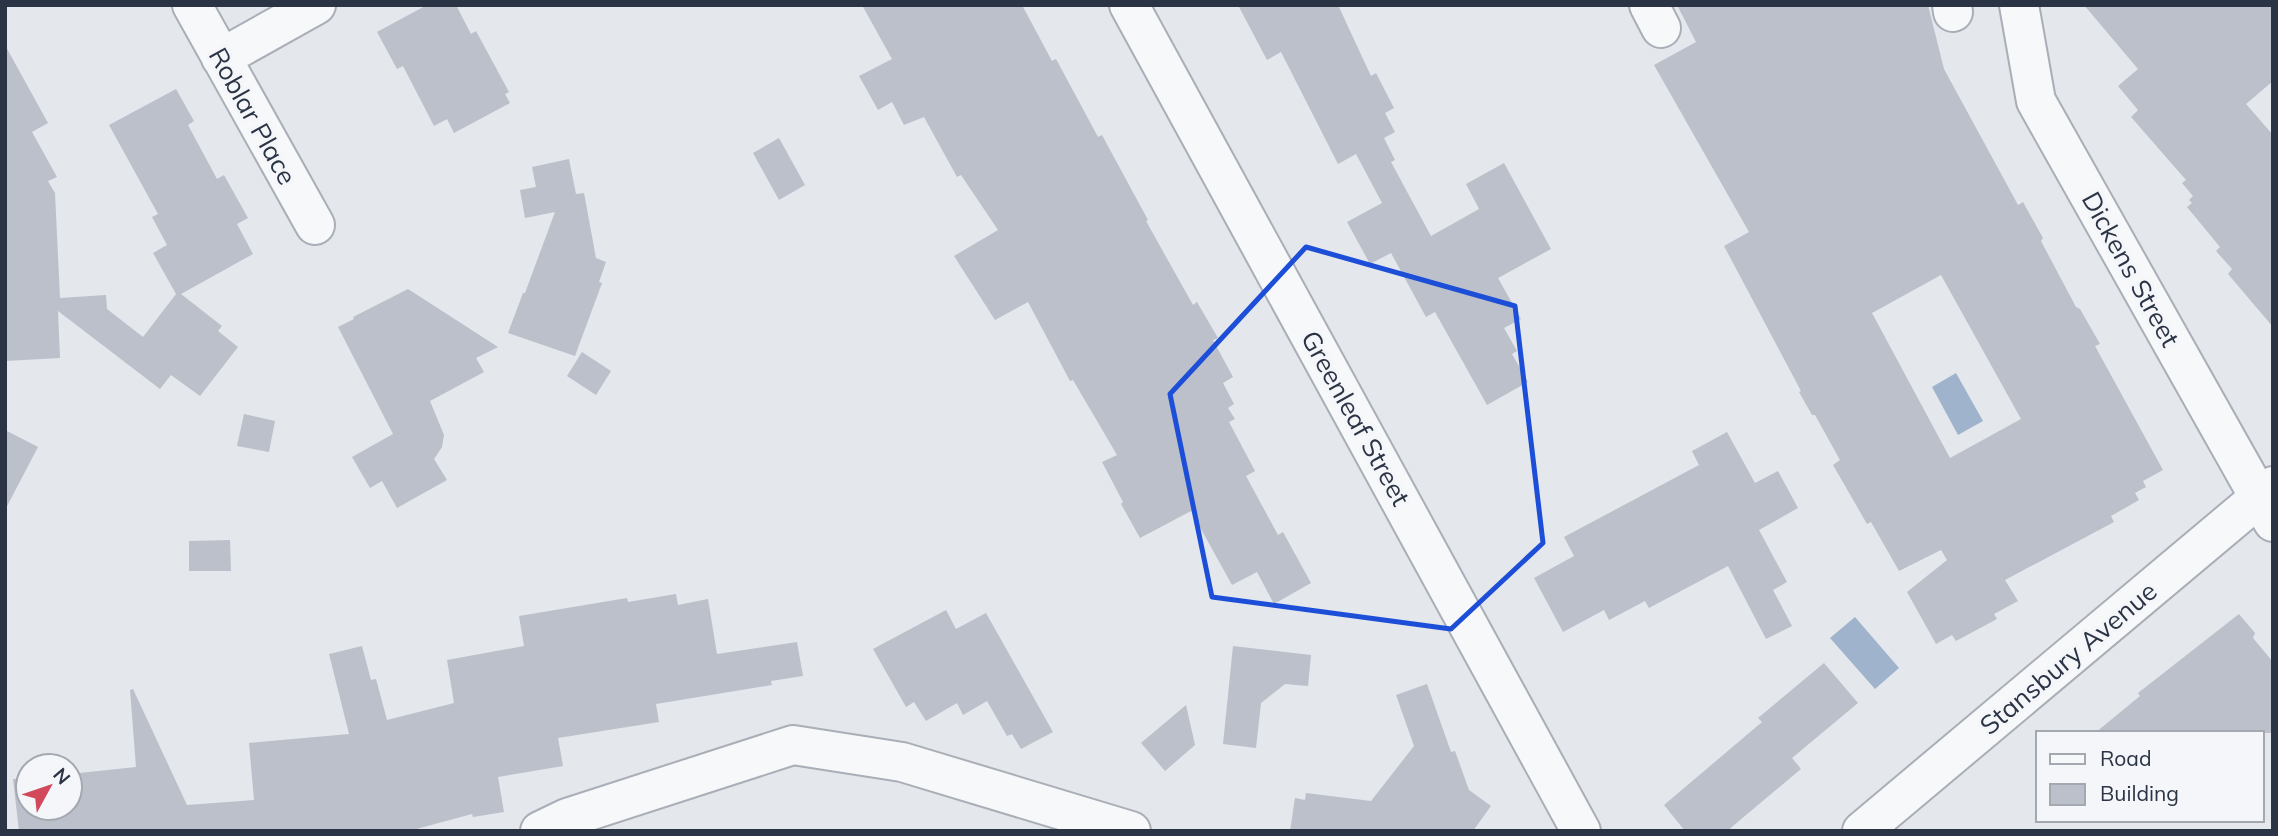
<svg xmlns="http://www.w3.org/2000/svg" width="2278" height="836" viewBox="0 0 2278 836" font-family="Mulish,sans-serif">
  <rect width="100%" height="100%" fill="#e4e7ec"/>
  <path fill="#9fb4cc" d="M1956 373 1983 421 1958 435 1932 387Z
    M1855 617 1899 668 1875 689 1830 638Z"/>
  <path fill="#bbc0ca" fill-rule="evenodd" d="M427 5H456L471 34 476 31 509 92 505 94 510 103 454 133 447 119 434 126 403 66 397 69 377 32Z
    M862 5H1022L1052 61 1056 59 1098 137 1102 135 1148 220 1146 221 1193 305 1197 302 1218 338 1213 340 1233 377 1223 383 1234 404 1228 408 1235 419 1229 422 1255 471 1246 476 1278 535 1283 532 1311 583 1274 604 1257 572 1232 585 1191 511 1140 538 1121 504 1123 502 1102 462 1117 455 1073 380 1070 381 1028 302 995 320 954 256 998 230 961 175 957 177 924 117 904 125 892 102 878 110 859 76 892 59Z
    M1238 5H1338L1371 76 1376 73 1394 108 1385 113 1395 132 1384 138 1395 160 1391 162 1431 236 1479 209 1466 184 1504 163 1551 249 1498 278 1521 319 1504 328 1517 351 1512 354 1528 382 1487 405 1435 312 1426 317 1391 253 1370 264 1347 222 1382 203 1356 154 1338 164 1281 52 1267 60Z
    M1677 5H1928L1944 69 2018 205 2023 202 2043 238 2041 241 2076 307 2080 309 2100 344 2095 346 2163 470 2143 481 2146 487 2135 493 2139 500 2111 516 2114 522 2005 580 2018 601 1994 614 1997 619 1956 641 1952 635 1936 644 1907 592 1947 560 1941 550 1899 571 1871 522 1867 524 1833 465 1840 460 1815 415H1812L1799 392 1801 391 1724 246 1749 232 1654 65 1696 42ZM1941 275 2021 419 1950 458 1872 313Z
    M2084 5H2273V81L2246 104 2273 135V327L2228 274 2232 269 2216 251 2220 247 2187 207 2192 203 2189 200 2193 196 2182 183 2186 180 2131 117 2138 110 2118 86 2138 69Z
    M5 45 48 123 32 132 57 177 48 181 55 193 60 298 106 295 107 309 143 337 176 294 153 253 167 245 152 217 158 214 109 125 176 89 194 121 188 125 217 179 224 175 248 218 237 224 253 254 181 294 222 326 218 331 238 347 200 396 171 375 160 389 58 311 60 358 5 361Z
    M779 138 805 185 779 200 753 153Z
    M569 159 576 194 584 193 596 258 606 262 599 282 602 283 575 356 508 333 523 293H525L555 212 525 218 520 190 536 187 532 167Z
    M408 289 498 347 476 358 484 372 430 401 444 435 442 447 434 459 447 480 397 508 382 481 370 488 352 457 393 434 338 327 354 319 353 317Z
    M582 352 611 371 596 395 567 376Z
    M244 414 275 421 269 452 237 446Z
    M5 430 38 447 5 510Z
    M1727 432 1755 483 1778 471 1798 508 1759 530 1787 582 1773 590 1792 626 1766 639 1728 566 1649 608 1645 601 1609 620 1604 610 1563 632 1534 578 1574 556 1564 537 1699 465 1692 451Z
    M230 540 231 571H189V541Z
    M676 594 678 605 708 599 717 654 797 642 803 676 771 681 772 685 656 704 659 722 558 738 563 766 498 777 504 812 473 817 472 814 409 831H19L13 779 28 778V808H70V774L136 767 130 690 133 689 187 805 254 800 249 743 349 734 329 654 362 646 371 680 376 679 387 720 454 703 447 660 524 646 519 616 627 598 628 602Z
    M946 610 956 629 986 613 1053 732 1021 749 1012 734 1007 736 987 701 963 715 957 703 926 721 914 702 906 707 873 649Z
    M2239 614 2255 633 2253 638 2273 662V733H2095L2140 696 2138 693Z
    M1233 646 1311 655 1308 686 1285 684 1261 703 1256 748 1223 744Z
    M1824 663 1858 703 1792 758 1801 769 1727 831H1685L1664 805 1762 722 1758 718Z
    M1427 684 1451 752 1455 751 1469 790 1491 806 1473 831H1290L1295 798 1305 800 1306 793 1371 801 1414 746 1396 695Z
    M1186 705 1195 745 1165 771 1141 743Z"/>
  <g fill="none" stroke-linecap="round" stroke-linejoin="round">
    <defs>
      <path id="minor" d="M192 5 315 225
        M1129 5 1581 831
        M1649 5 1661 28
        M1952 5 1953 12
        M2019 5 2036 101 2273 522
        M221 58 316 5
        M540 831 567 818 793 745 902 762 1131 831
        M1862 831 2273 486"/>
    </defs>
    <use href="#minor" stroke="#a9aeb7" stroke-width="42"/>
    <use href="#minor" stroke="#f7f8fa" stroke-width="38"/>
  </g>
  <path fill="none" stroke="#1d4ed8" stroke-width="5" stroke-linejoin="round" d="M1306 247 1515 306 1543 543 1451 629 1212 597 1170 394Z"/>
  <g text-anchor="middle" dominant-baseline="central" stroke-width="7" stroke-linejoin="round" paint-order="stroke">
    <g font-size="26" fill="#2b3445" stroke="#f4f6f9">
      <text transform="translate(253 116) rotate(61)">Roblar Place</text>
      <text transform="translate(2131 269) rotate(61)">Dickens Street</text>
      <text transform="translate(1356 418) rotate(61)">Greenleaf Street</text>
      <text transform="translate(2068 658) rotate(-40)">Stansbury Avenue</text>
    </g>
  </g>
  <rect width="2278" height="836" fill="none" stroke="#2b3445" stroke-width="14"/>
  <rect x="2036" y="731" width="228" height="91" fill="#f4f6f9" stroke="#a4a8b1" stroke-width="2"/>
  <rect x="2050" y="754" width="35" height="10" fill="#f7f8fa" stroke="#a4a8b1" stroke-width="2"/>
  <text x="2100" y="766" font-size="21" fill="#2b3445">Road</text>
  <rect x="2050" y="784" width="35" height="21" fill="#bbc0ca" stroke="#a4a8b1" stroke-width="2"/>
  <text x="2100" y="801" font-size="21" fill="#2b3445">Building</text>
  <g transform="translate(49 787) rotate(50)"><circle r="33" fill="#f4f6f9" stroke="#a4a8b1" stroke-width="2"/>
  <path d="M0-5L12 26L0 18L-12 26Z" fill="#d1495b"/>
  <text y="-10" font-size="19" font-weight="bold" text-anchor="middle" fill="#2b3445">N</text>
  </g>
</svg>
